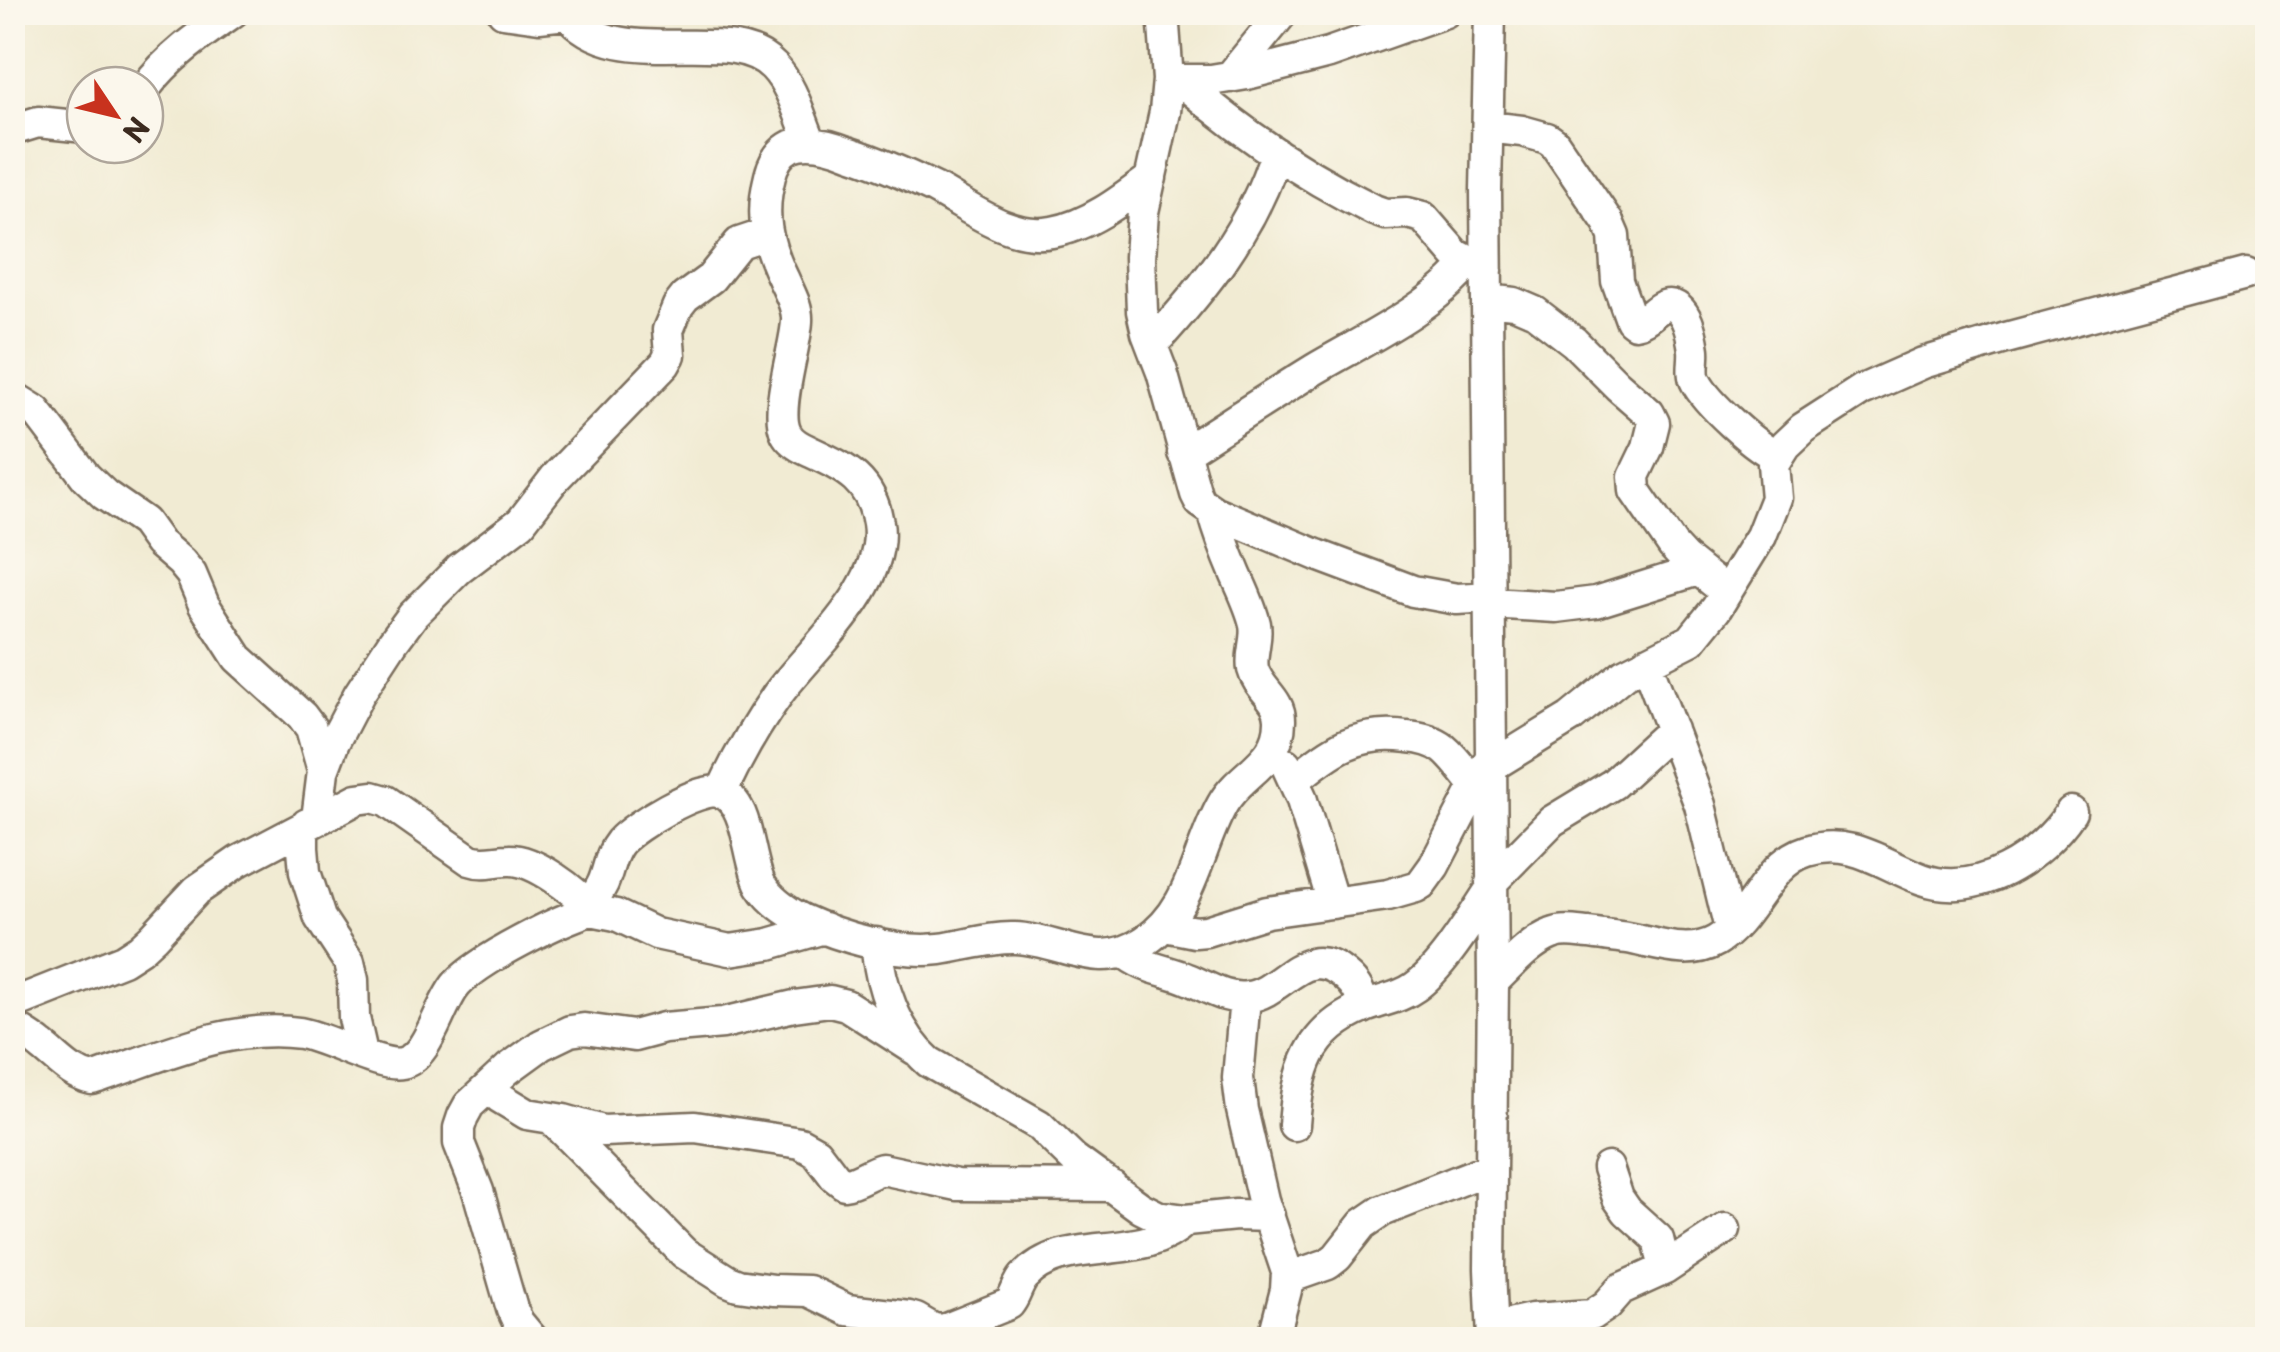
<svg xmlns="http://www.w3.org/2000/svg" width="2280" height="1352" viewBox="0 0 2280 1352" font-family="'Playpen Sans',sans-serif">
  <rect width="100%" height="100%" fill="#fbf7ec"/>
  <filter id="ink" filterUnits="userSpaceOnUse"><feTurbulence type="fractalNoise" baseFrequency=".01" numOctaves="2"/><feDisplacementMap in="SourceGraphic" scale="20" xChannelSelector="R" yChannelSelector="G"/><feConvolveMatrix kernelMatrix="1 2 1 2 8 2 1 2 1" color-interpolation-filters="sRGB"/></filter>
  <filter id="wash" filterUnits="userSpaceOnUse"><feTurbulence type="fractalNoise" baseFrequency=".0048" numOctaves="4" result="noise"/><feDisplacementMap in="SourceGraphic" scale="40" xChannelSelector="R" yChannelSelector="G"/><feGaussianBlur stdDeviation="2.25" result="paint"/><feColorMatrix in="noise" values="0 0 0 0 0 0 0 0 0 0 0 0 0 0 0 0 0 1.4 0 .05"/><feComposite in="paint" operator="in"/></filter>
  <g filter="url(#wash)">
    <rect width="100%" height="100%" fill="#f1ebd3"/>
  </g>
  <g filter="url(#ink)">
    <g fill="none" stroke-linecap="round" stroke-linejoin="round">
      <defs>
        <path id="minor" d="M503 12 539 17 566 14
          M566 12C617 77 730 19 774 67 793 87 800 118 811 143
          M1163 12 1168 80 1165 112 1143 212 1140 257 1142 311 1147 333 1162 372 1196 494 1200 502 1213 511 1317 555 1413 591 1457 599 1490 597
          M1490 12 1486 190 1493 982 1490 1269 1493 1340
          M1230 77 1283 12
          M1171 80H1211L1247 74 1329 53 1445 12
          M1181 81C1240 132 1305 176 1374 210L1385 214 1407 213 1423 217 1455 254 1487 271
          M145 88C169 56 200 35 233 12
          M1488 127 1522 131 1547 138 1554 143 1608 222 1614 236 1617 281 1631 320 1635 323C1649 321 1657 305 1669 305 1687 306 1692 336 1694 350 1695 361 1691 373 1696 382 1706 402 1756 448 1777 456
          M12 130 38 122 85 127
          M1487 300 1514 303 1535 312 1574 342 1618 386 1649 413 1654 423 1648 447 1634 476 1635 491 1673 546 1684 558 1726 592
          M1152 345C1204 288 1253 228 1276 153
          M12 396 36 411 86 477 105 495 144 522 159 543 181 562 191 574 204 605 238 658 302 716 311 728 323 771
          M1183 453C1227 425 1271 396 1315 369 1364 340 1433 308 1468 263
          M1490 603 1556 607 1596 602 1698 570
          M1646 662 1700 805 1730 929
          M1286 764 1301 797 1333 903
          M1490 767 1570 718 1624 674 1691 640 1716 609 1761 536 1776 498 1773 464 1785 445 1803 428 1862 390 1923 363 2006 338 2246 274
          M1294 781C1330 750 1358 730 1407 737 1420 738 1434 741 1444 749 1456 759 1466 774 1475 785
          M721 793C737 758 756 725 778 694 812 648 888 585 878 523 871 479 845 468 809 451 800 447 790 441 786 433 774 410 796 347 797 321 798 306 789 292 783 278 766 243 760 215 770 176 773 164 779 152 791 146 810 139 833 146 850 153 878 162 907 175 934 188 969 207 1010 240 1052 232 1088 226 1122 200 1151 178
          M317 819 323 771 334 742 359 694 393 642 413 615 459 569 521 522 555 478 665 364 670 355 668 330 678 306 685 297 711 278 739 243 766 234
          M307 824 303 832V848L305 872 320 918 349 962 353 980 354 1018 362 1053
          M1491 883 1552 821 1613 784 1672 730
          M1161 928 1165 926 1195 932 1206 931 1267 912 1388 895 1416 887 1421 884 1434 866 1488 762
          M876 943C880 986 896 1033 929 1062L1039 1125 1074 1159 1141 1208 1157 1216 1186 1220 1236 1215 1269 1216
          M1124 952C1142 968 1167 970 1188 979 1208 987 1225 1000 1247 997 1284 993 1304 940 1345 975 1355 983 1362 994 1363 1008
          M1493 982C1510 966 1530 942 1552 934 1563 929 1577 932 1589 933 1602 935 1614 936 1627 938 1656 943 1688 957 1716 941 1753 919 1765 864 1807 851 1852 837 1883 865 1922 879 1978 899 2041 857 2071 812
          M1245 998 1238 1078 1242 1110 1263 1200 1287 1272 1286 1290 1273 1340
          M12 1004 123 960 140 949 153 937 197 890 239 861 357 799 372 797 386 801 470 860C484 865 495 860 509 860 534 859 576 891 591 910L616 915 656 934 730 950 769 944 824 928
          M12 1026C22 1032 33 1038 42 1046 59 1059 70 1074 92 1079 158 1058 228 1023 300 1033 326 1037 381 1068 402 1063 429 1058 439 1004 457 984 480 959 558 920 591 910 593 899 598 893 603 883 609 869 610 854 620 842 634 826 699 786 720 792 750 802 747 859 761 885 770 900 786 911 801 919 840 937 898 954 940 949 965 946 990 937 1015 938 1063 940 1098 973 1145 941 1193 909 1196 852 1222 805 1239 773 1280 763 1280 721 1281 699 1258 689 1253 669 1250 654 1258 639 1255 624 1251 607 1243 591 1236 575 1227 554 1219 533 1213 511
          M492 1084 499 1097 527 1114 564 1120 603 1131 695 1127 800 1143 816 1152 835 1177 844 1184C858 1182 868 1173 882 1169L957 1185 1112 1186
          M552 1119 684 1253 728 1281 738 1285 773 1290 808 1291 847 1310 909 1317 916 1319 933 1329 944 1330 1009 1304C1016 1296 1017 1285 1024 1277 1065 1232 1140 1265 1186 1220
          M1294 1125C1298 1070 1308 1030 1365 1007 1381 1000 1400 998 1415 987 1442 968 1472 918 1491 889
          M1608 1168 1618 1198 1627 1211 1658 1239 1665 1269
          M1288 1278 1328 1264 1337 1257 1363 1224 1382 1211 1491 1168
          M1493 1332 1514 1323 1532 1319 1592 1315 1607 1305 1621 1289 1665 1269 1725 1229
          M533 1340 518 1322 512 1309 478 1191 459 1143V1128L463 1116 469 1105 508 1069 541 1045 570 1031 584 1029 634 1036 664 1028 723 1023 794 1006 830 1001 846 1005 916 1050"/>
      </defs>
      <use href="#minor" stroke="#7b6e5d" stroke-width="35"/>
      <use href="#minor" stroke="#fff" stroke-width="30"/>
    </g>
  </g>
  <rect width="2280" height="1352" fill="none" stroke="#fbf7ec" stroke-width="50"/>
  <g transform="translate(115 115) rotate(125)"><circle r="48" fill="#fbf7ec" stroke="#aea59a" stroke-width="2.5"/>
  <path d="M0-8L18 38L0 25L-18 38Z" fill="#c8321e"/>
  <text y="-15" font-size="28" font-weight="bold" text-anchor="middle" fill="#3b2a1e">N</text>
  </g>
</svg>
